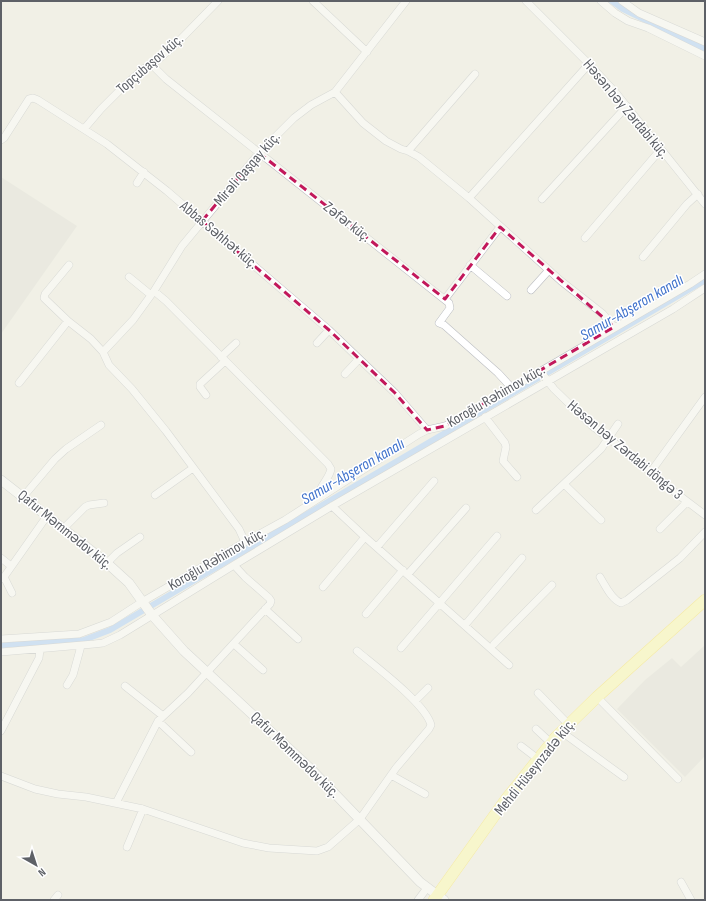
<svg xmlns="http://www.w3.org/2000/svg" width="706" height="901" viewBox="0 0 706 901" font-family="'Sofia Sans Condensed',sans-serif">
  <rect width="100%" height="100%" fill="#f1f0e6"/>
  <path fill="#e2e1da" d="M1 177 77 226 1 334Z
    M705 645V756L685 777 617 709 645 680 672 658 681 667Z"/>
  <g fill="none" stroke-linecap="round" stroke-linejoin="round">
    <path stroke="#a8ceff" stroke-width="6" d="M612 1 623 9 705 49
      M1 645 84 640 110 630 705 280"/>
    <defs>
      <path id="minor" d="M313 1 367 52
        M526 1 589 64 616 93 705 204
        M601 1 615 13 628 21 648 28 705 56
        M622 1 639 13 705 42
        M152 65 166 79 449 303 450 308 439 323 444 325 498 373 511 387
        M335 92 363 123 386 141 401 149 408 151 419 157 469 198 561 281 603 314 614 327
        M84 129 101 109 124 86 143 69 152 65 175 45 218 1
        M1 140 4 138 29 99 33 98 38 100 107 144 167 191 329 330 395 393 427 430
        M408 151 475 74
        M137 183 144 172
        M469 198 589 64
        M542 199 627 106
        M585 238 661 149
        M643 257 687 204 698 194
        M69 265 45 294 44 298 68 321 91 339 103 352 109 365 132 389 166 431 239 529 245 542
        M470 265 507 296
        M129 277 151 295
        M531 290 549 270
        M154 291 166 301 328 464 331 469C329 480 318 486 319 498
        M445 299 500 227
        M317 343 329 330
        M103 352 133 320 154 291 182 246 259 153 294 118 311 105 335 92 406 1
        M221 357 236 343
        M540 371 554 389 591 425 624 450 668 487 705 515
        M345 374 359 359
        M19 383 68 321
        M206 395 200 387V384L225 361
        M485 417 505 443 506 447 503 461 517 477
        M650 473 705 397
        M564 484 601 520
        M155 495 193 468
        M23 497 55 459 66 449 101 425
        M332 506 365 537 509 665
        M536 510 601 449 618 424
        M63 529 85 507 89 505 104 503
        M660 529 687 502
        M377 547 434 481
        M1 558 11 566
        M107 563 117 553 140 537
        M408 574 466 508
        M4 577 12 593
        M600 577C605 585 611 599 621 603L627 600 680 558 705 532
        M1 579 4 577 47 516
        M323 587 365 537
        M265 609 298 639
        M366 614 403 570
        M465 625 522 558
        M1 639 79 634 111 622 142 602 245 542 285 520 419 434 427 430 445 426 469 413 690 284 705 274
        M234 644 263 670
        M494 644 552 585
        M401 648 497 536
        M1 652 94 644 103 643 120 635 234 565 332 506 673 309 705 288
        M67 685 73 675 81 646
        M125 686 163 716
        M538 693 568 724
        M415 701 428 688
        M601 701 678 779
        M158 721 191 752
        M536 729 551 743
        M1 731 39 658 40 649
        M566 735 624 777
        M521 746 538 759
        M391 775 425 794
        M1 776 35 789 58 794 86 797 143 809 243 843 269 848 317 851 328 847 360 819 396 768 429 729 431 725C426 704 375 666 357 651
        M116 803 158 721 188 693 270 604 271 601 269 598 245 577 234 565
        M127 847 143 809
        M681 882 691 900
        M54 900 58 895
        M418 900 427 888"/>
      <path id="tertiary" d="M1 480 107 563 129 583 152 615 184 651 311 769 420 882 444 900"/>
      <path id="primary" d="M434 900 507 798 556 737 597 697 705 600"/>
    </defs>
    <use href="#minor" stroke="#bbbdc2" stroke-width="8"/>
    <use href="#tertiary" stroke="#bbbdc2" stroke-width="10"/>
    <use href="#primary" stroke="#fbe255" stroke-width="12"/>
    <use href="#minor" stroke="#fff" stroke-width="7"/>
    <use href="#tertiary" stroke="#fff" stroke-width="9"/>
    <use href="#primary" stroke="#fffcad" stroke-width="11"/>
  </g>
  <path d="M0 0H706V901H0ZM259 153 445 299 500 227 614 327 445 426 427 430 395 393 329 330 202 221Z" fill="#f1f0e6" fill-opacity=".55" fill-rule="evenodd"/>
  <path fill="none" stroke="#c2185b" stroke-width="3" stroke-dasharray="8 5" stroke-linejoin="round" d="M259 153 445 299 500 227 614 327 445 426 427 430 395 393 329 330 202 221Z"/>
  <g text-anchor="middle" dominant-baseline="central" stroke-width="3" stroke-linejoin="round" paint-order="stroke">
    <g font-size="15" fill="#5e6167" stroke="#fff">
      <text transform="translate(150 64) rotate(-41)">Topçubaşov küç.</text>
      <text transform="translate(626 109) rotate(50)">Həsən bəy Zərdabi küç.</text>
      <text transform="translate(247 169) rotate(-49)">Mirəli Qaşqay küç.</text>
      <text transform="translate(347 222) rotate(38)">Zəfər küç.</text>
      <text transform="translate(219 235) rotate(40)">Abbas Səhhət küç.</text>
      <text transform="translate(496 396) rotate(-30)">Koroğlu Rəhimov küç.</text>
      <text transform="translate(625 450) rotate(40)">Həsən bəy Zərdabi döngə 3</text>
      <text transform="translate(65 530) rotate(39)">Qafur Məmmədov küç.</text>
      <text transform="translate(217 559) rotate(-30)">Koroğlu Rəhimov küç.</text>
      <text transform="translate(295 755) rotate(44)">Qafur Məmmədov küç.</text>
      <text transform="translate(535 767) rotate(-51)">Mehdi Hüseynzadə küç.</text>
    </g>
    <g font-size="16" font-style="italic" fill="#4173cc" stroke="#fff">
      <text transform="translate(632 308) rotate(-30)">Samur-Abşeron kanalı</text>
      <text transform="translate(353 472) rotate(-30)">Samur-Abşeron kanalı</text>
    </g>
  </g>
  <rect width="706" height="901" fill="none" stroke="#5e6167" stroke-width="4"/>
  <g transform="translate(36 865) rotate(141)" stroke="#ffffff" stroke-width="3" paint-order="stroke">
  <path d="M0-3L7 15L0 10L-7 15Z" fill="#5e6167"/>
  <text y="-6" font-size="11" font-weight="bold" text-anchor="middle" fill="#5e6167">N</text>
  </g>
</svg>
